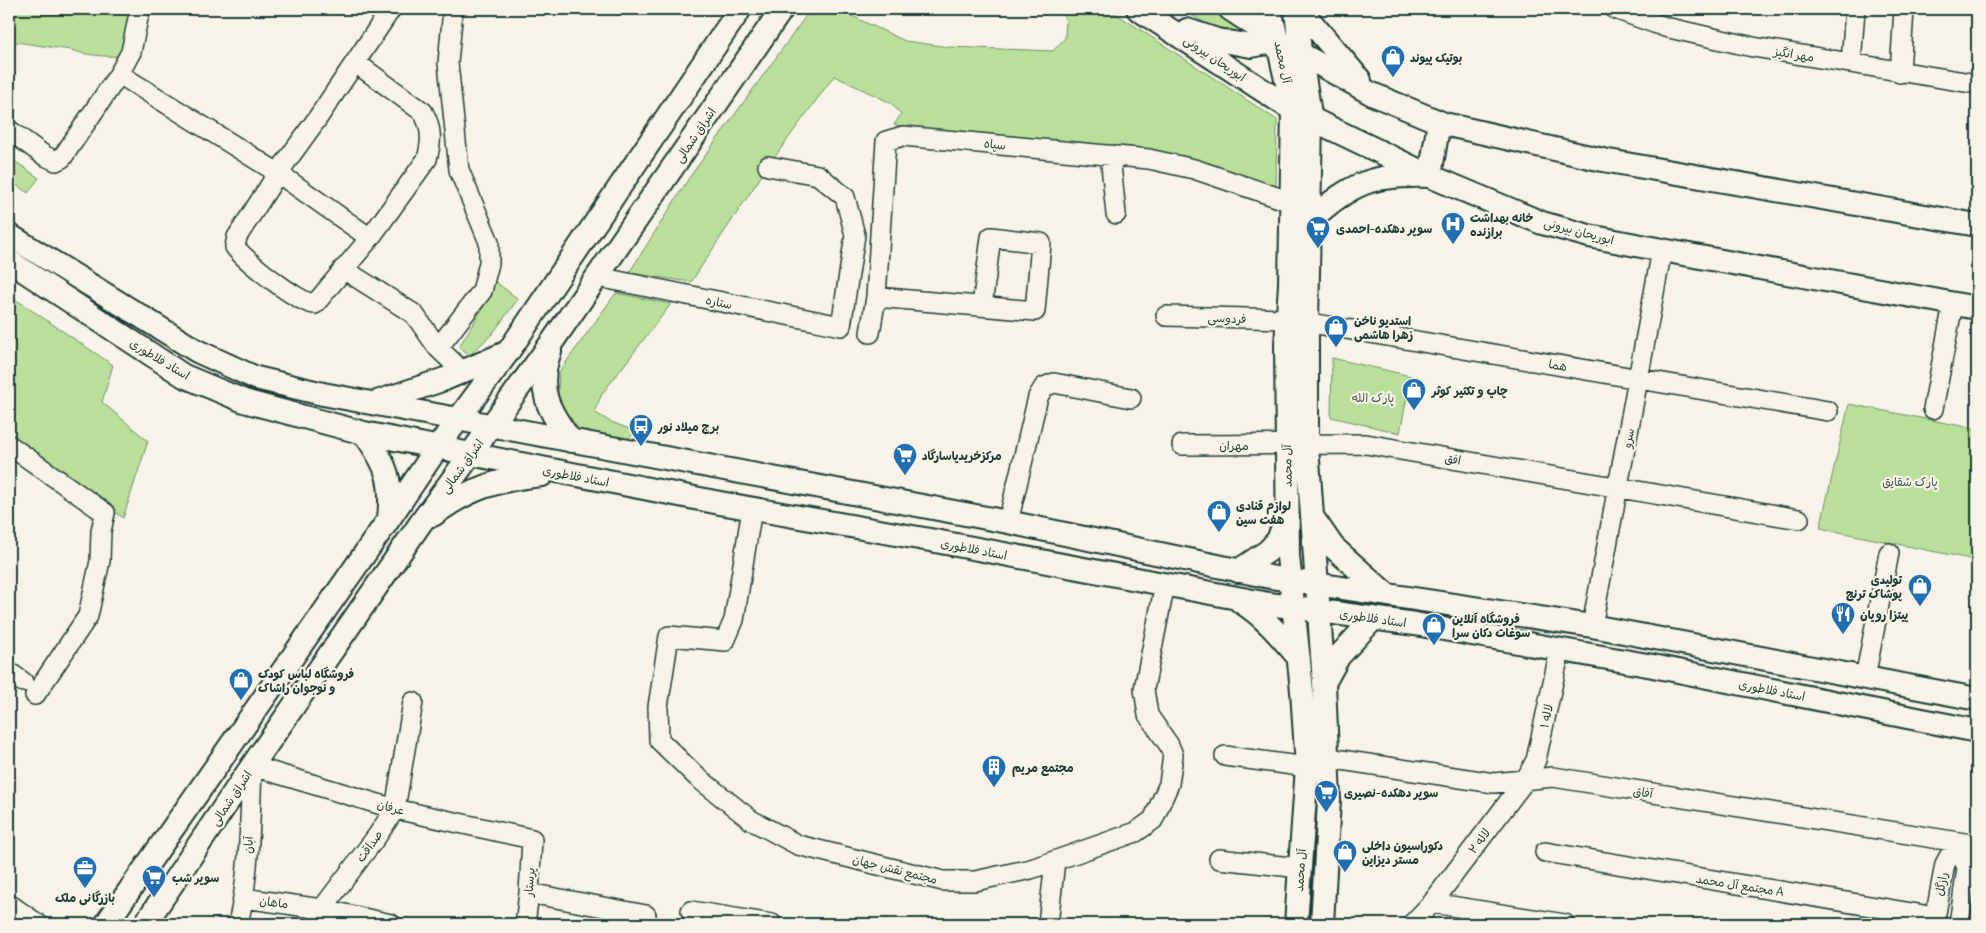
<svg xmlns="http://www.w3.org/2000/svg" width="1986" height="933" viewBox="0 0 1986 933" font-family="Delius,'Playpen Sans Arabic',sans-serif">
  <rect width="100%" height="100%" fill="#f7f3e8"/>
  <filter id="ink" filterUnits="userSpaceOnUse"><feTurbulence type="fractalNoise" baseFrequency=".02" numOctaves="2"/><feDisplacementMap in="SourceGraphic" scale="10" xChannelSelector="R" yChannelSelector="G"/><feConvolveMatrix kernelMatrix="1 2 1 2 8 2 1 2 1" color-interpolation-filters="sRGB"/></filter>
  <g filter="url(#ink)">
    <path fill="#b9df9a" stroke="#6c8e67" d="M9 9H132L120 56C105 57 86 55 71 50L9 41Z
      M811 9H837L905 41 949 47 1053 51 1065 38 1066 21 1060 9H1109L1277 120 1276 186 1176 155 894 125 901 114 891 103 834 76 768 166 691 282 629 273 689 178Z
      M1181 9H1219L1260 36 1217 30Z
      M9 157 39 178 28 193 9 180Z
      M492 279 518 299 493 333 470 355 459 347 488 299Z
      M616 293 671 304 602 394 594 412 609 421 637 432 625 440H606L577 429 564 411 558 395 559 372Z
      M9 295 113 365 102 402 148 441 123 518 9 434Z
      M1332 358 1411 376 1400 433 1331 417Z
      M1849 404 1977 429V550L1975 560 1820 528Z"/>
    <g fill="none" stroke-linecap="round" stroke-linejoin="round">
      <defs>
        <path id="minor" d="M1615 9 1665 27 1753 47 1977 84
          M356 63 423 112C432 128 432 141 427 159L370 238
          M1851 63 1855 9
          M1900 73 1904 9
          M119 74 278 173 317 119 391 9
          M9 130 45 156 56 161 62 158 119 74 131 52 140 9
          M1110 155 1116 214
          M278 173 370 238 315 304C299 304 245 260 235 247L237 237Z
          M343 269 414 314 438 348 463 372
          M598 277 841 326 855 235 845 197 818 175 768 166
          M876 297 1035 311 1041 243 991 237 982 306
          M1166 316 1287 319 1828 411
          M870 333 876 297 886 141 903 136 1149 159 1194 169 1291 202
          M438 348 482 291 489 263V242L459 170 448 63 453 9
          M1933 409 1953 304
          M9 445 105 513 101 531 100 561 88 616 35 695
          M1182 445 1366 444 1799 519
          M752 509 734 620 725 641 669 636 658 707 659 740 697 777 751 820 798 845 943 881H975L1031 869 1136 832 1153 820 1169 784 1173 755 1169 745 1148 715 1144 689 1165 584
          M1008 522 1038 397 1044 387 1054 383 1131 398
          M1592 626 1662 250
          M9 672 23 682
          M1865 678 1889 553
          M1225 756 1307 767
          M1328 758 1494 783 1553 777 1977 845
          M1957 842 1967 868 1959 924
          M1545 852 1936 917
          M1219 859 1300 868
          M529 893 646 915
          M244 898 322 909 391 924
          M1432 903 1526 779 1536 760 1560 650
          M9 904 38 924
          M691 911 772 924
          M238 924C250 872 250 819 252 766L395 809 532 839 529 893 525 924
          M318 924 322 909 377 836 395 809 413 702
          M1048 924 1055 861
          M1412 924 1432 903 1565 924
          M1934 924 1945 864 1957 842"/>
        <path id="major" d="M1138 9 1293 110 1430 176 1542 223 1589 236 1662 250 1977 308
          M1230 9 1278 41 1372 94 1444 124 1603 160 1977 225
          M1270 9 1293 110 1290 284 1286 344 1288 556 1302 691 1307 767 1296 924
          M1296 9 1300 52 1311 120 1307 322V446L1324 683 1329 800 1322 924
          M1300 9 1360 80
          M1187 30 1217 40 1251 46 1278 41
          M1309 221C1353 182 1372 174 1430 176L1439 122
          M9 235 197 351 256 378 323 394 1008 522 1270 577 1592 626 1977 699
          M9 261 184 376 244 401 364 433 720 503 930 540 1269 604 1415 624 1653 666 1977 731
          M550 351C536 390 548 410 571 441
          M374 403 445 379 508 352
          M364 433C387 465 393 480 389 519
          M433 515C468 489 498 479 542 475
          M1313 518 1333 547 1387 595
          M1238 571 1268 551 1278 540 1286 519
          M1241 602C1265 617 1281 637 1299 658
          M1324 683 1339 656 1374 618
          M106 924 389 519 437 448 508 352 740 9
          M145 924 252 766 420 524 552 342 782 9"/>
      </defs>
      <use href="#minor" stroke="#1f3d34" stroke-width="22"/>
      <use href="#major" stroke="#1f3d34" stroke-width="26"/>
      <use href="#minor" stroke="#f7f3e8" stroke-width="19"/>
      <use href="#major" stroke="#f7f3e8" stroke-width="22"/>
    </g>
  </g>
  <defs>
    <symbol id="shop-pin" viewBox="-11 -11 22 30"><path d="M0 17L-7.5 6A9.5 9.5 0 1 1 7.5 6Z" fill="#1f6fb2" stroke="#f7f3e8"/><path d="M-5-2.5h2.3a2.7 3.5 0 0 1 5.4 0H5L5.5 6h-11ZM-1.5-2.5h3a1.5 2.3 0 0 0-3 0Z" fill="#fff"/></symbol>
    <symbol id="hospital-pin" viewBox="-11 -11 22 30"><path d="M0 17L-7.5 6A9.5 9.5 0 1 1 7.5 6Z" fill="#1f6fb2" stroke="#f7f3e8"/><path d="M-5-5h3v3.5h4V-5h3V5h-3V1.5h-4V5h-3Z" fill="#fff"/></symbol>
    <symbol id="supermarket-pin" viewBox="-11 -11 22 30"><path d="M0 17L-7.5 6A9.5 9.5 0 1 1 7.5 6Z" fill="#1f6fb2" stroke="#f7f3e8"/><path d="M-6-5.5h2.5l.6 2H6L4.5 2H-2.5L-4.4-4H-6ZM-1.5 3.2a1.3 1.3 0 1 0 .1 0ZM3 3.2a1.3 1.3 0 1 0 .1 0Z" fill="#fff"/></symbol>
    <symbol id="bus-pin" viewBox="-11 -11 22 30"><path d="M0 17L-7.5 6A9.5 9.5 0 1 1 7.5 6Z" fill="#1f6fb2" stroke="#f7f3e8"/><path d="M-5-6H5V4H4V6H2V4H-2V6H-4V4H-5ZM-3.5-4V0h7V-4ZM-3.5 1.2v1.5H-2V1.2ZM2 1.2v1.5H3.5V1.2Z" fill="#fff"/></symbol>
    <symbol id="restaurant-pin" viewBox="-11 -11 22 30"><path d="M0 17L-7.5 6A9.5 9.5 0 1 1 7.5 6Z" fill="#1f6fb2" stroke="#f7f3e8"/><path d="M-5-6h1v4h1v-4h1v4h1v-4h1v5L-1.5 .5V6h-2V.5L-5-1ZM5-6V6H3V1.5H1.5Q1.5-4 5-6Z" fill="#fff"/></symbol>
    <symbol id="building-pin" viewBox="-11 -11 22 30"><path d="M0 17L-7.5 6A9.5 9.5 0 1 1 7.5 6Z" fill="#1f6fb2" stroke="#f7f3e8"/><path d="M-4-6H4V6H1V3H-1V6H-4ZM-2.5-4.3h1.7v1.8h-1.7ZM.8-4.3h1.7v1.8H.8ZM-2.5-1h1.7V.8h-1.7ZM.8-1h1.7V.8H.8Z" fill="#fff"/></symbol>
    <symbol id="office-pin" viewBox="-11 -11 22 30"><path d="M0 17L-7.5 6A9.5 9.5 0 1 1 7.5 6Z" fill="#1f6fb2" stroke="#f7f3e8"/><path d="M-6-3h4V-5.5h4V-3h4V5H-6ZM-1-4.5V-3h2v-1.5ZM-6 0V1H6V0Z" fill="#fff"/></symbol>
  </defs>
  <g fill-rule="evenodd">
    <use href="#shop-pin" x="1379" y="43" width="28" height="38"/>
    <use href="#hospital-pin" x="1439" y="210" width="28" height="38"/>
    <use href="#supermarket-pin" x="1304" y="214" width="28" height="38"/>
    <use href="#shop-pin" x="1322" y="313" width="28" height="38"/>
    <use href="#shop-pin" x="1400" y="376" width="28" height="38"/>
    <use href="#bus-pin" x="627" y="412" width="28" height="38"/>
    <use href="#supermarket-pin" x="891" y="441" width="28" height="38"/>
    <use href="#shop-pin" x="1205" y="498" width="28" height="38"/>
    <use href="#shop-pin" x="1906" y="572" width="28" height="38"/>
    <use href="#restaurant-pin" x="1829" y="600" width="28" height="38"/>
    <use href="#shop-pin" x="1420" y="611" width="28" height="38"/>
    <use href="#shop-pin" x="227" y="666" width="28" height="38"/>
    <use href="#building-pin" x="980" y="753" width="28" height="38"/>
    <use href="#supermarket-pin" x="1312" y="778" width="28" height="38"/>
    <use href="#shop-pin" x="1331" y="838" width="28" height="38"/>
    <use href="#office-pin" x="71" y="854" width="28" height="38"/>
    <use href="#supermarket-pin" x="140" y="863" width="28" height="38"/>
  </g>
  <g text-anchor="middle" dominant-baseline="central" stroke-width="4.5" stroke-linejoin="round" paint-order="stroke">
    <g font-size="12" fill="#1f3d34" stroke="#f7f3e8">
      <text transform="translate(1794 54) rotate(9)">مهر انگیز</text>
      <text transform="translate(1215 58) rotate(34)">ابوریحان بیرونی</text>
      <text transform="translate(1283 62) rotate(78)">آل محمد</text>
      <text transform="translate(695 135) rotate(-56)">اشراق شمالی</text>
      <text transform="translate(995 144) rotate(6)">سپاه</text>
      <text transform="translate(1579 231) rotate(15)">ابوریحان بیرونی</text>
      <text transform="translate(719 302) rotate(11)">ستاره</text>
      <text transform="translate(1227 318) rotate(2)">فردوسی</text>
      <text transform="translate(160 359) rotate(31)">استاد فلاطوری</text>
      <text transform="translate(1558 365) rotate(10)">هما</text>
      <text transform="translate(1628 438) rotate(-79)">سرو</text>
      <text x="1234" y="445">مهران</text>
      <text transform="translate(1453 459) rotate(10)">افق</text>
      <text transform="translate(462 466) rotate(-54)">اشراق شمالی</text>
      <text transform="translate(1287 466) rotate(-91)">آل محمد</text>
      <text transform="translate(576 476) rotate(11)">استاد فلاطوری</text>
      <text transform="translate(974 549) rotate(11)">استاد فلاطوری</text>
      <text transform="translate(1373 618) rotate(8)">استاد فلاطوری</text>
      <text transform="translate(1772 690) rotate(11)">استاد فلاطوری</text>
      <text transform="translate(1546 716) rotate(-78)">لاله ۱</text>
      <text transform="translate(1643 792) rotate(9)">آفاق</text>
      <text transform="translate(231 798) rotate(-56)">اشراق شمالی</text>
      <text transform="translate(391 807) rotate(15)">عرفان</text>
      <text transform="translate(1479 841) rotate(-53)">لاله ۲</text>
      <text transform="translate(248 845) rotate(-87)">آبان</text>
      <text transform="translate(369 846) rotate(-54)">صداقت</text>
      <text transform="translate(895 869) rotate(14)">مجتمع نقش جهان</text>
      <text transform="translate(1300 870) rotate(-86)">آل محمد</text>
      <text transform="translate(529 882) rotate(-86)">پرستار</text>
      <text transform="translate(1941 884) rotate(-80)">رازگل</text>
      <text transform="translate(1740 885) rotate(9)">مجتمع آل محمد A</text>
      <text transform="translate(274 902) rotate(8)">ماهان</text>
    </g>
    <g font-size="12" font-weight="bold" fill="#1f3d34" stroke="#f7f3e8" text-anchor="start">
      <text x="1410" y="57">بوتیک پیوند</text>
      <text x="1470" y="217">خانه بهداشت<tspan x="1470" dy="14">برازنده</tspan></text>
      <text x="1336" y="228">سوپر دهکده-احمدی</text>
      <text x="1354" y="320">استدیو ناخن<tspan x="1354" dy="14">زهرا هاشمی</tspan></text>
      <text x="1432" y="390">چاپ و تکثیر کوثر</text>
      <text x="658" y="426">برج میلاد نور</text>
      <text x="922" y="455">مرکزخریدپاسارگاد</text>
      <text x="1236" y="505">لوازم قنادی<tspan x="1236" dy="14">هفت سین</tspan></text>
      <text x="1902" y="579" text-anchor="end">تولیدی<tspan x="1902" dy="14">پوشاک ترنج</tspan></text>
      <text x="1860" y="614">پیتزا رویان</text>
      <text x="1452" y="618">فروشگاه آنلاین<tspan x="1452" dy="14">سوغات دکان سرا</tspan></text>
      <text x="258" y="673">فروشگاه لباس کودک<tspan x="258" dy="14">و نوجوان راشاک</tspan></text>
      <text x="1012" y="767">مجتمع مریم</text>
      <text x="1344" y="792">سوپر دهکده-نصیری</text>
      <text x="1362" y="845">دکوراسیون داخلی<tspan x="1362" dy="14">مستر دیزاین</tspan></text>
      <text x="172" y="877">سوپر شب</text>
      <text x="85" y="897" text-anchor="middle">بازرگانی ملک</text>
    </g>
    <g font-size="12" fill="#3e5d48" stroke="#f7f3e8">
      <text x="1373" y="397">پارک الله</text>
      <text x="1910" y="481">پارک شقایق</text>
    </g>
  </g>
  <rect width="1986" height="933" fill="none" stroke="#f7f3e8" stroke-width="30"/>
  <rect x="15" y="15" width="1956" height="903" fill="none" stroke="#1f3d34" stroke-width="2" filter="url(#ink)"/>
</svg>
